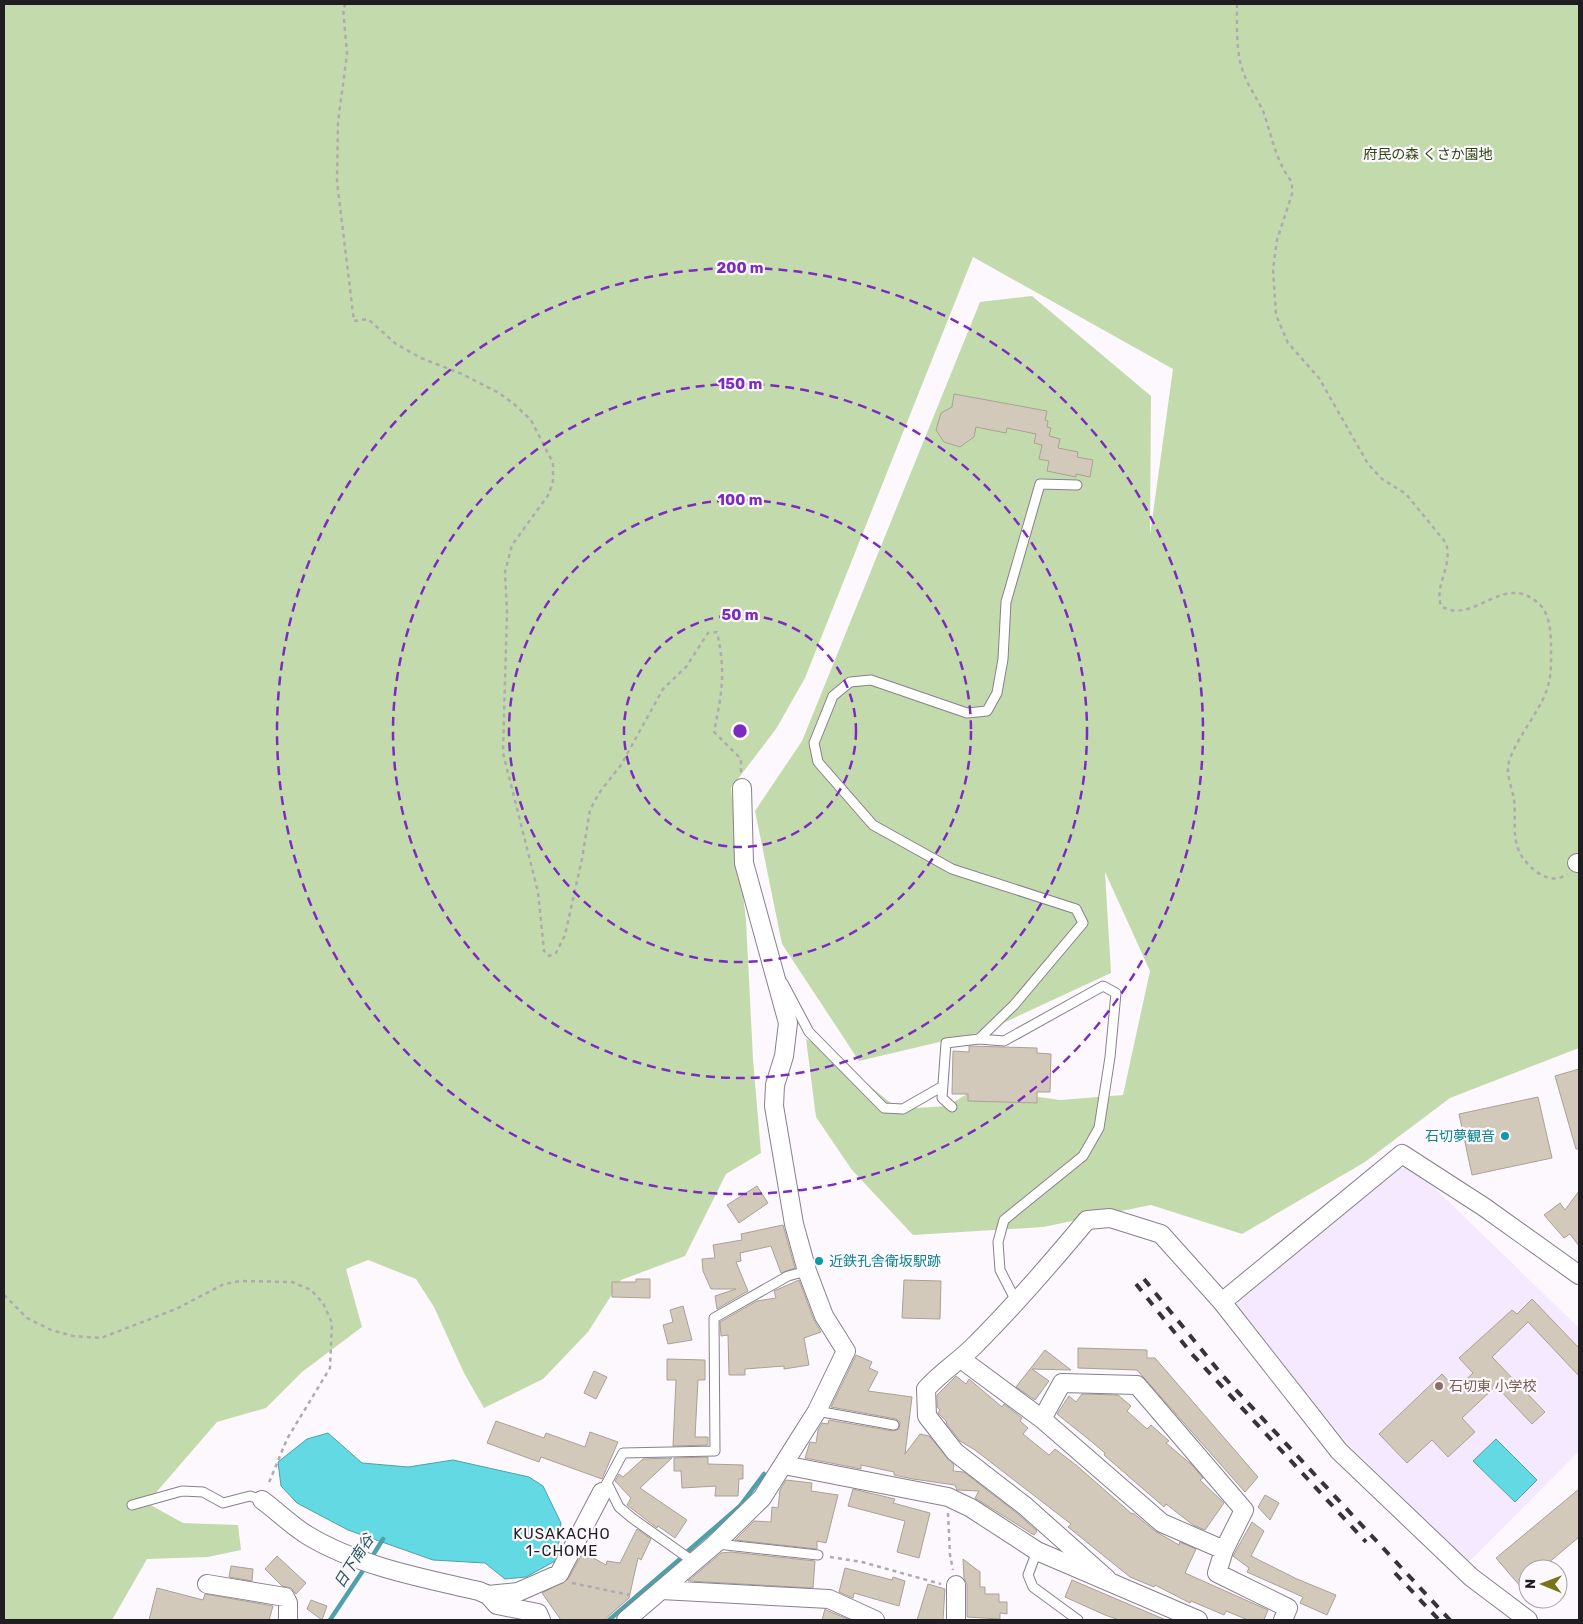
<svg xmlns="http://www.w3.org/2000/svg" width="1583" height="1624" viewBox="0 0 1583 1624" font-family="Rubik,'Noto Sans JP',sans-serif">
  <rect width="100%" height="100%" fill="#fcf8fe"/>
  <path fill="#f4e9fe" d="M1399 1167 1416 1170 1579 1328V1451L1469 1562 1348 1444 1238 1313V1300Z"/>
  <path fill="#c3dbac" d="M4 4H1579V1048L1450 1098 1365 1162 1242 1234 1151 1205 1043 1227 913 1235 852 1170 816 1117 806 1039 821 1046 898 1109 948 1106 976 1088 1060 1100 1123 1095 1150 971 1105 872 1111 973 986 1031 859 1061 782 944 755 811 802 741 980 302 1032 296 1151 396 1150 535 1173 369 973 257 805 678 776 729 731 788 746 920 753 1059 761 1153 726 1174 685 1256 621 1280 588 1332 543 1379 484 1408 464 1373 434 1307 416 1279 368 1260 346 1269 362 1327 302 1372 266 1408 217 1422 147 1503 183 1523 238 1525 241 1550 208 1557 147 1559 112 1620H4Z"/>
  <path fill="#62d9e3" stroke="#4ea1a9" d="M328 1433 362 1463 408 1467 453 1460 529 1477 543 1486 561 1523 557 1560 526 1577 505 1579 485 1563 433 1560 348 1530 297 1503 281 1486 278 1462 307 1439Z
    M1496 1439 1537 1480 1515 1502 1473 1461Z"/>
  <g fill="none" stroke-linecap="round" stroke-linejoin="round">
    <path stroke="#4ea1a9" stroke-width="4.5" d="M688 1551 740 1506 764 1474
      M370 1560 383 1539
      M330 1620 366 1566
      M609 1620 680 1559"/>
  </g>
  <path fill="#d2c9bb" stroke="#aaa194" d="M954 394 1047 411 1045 420 1048 421 1047 427 1051 428 1049 436 1060 439 1058 448 1078 452 1077 457 1093 460 1090 477 1076 474V477L1047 471 1049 461 1039 459 1042 445 1034 443 1036 434 1007 428 1006 433 976 427 974 437 960 447 944 442 936 430 941 413 952 407Z
    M969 1046 1037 1048V1053L1051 1054 1050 1092H1037V1103L968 1101V1094H952L953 1051 969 1052Z
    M1579 1069V1149H1576L1555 1076Z
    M1538 1097 1552 1158 1472 1175 1459 1114Z
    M757 1186 768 1203 739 1223 727 1205Z
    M1579 1191V1246L1570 1234 1564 1238 1544 1215 1560 1203 1565 1210Z
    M783 1225 795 1268 781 1273 771 1246 740 1253 741 1261 736 1262 748 1291 717 1309 715 1296 736 1289H711L703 1271 702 1259 715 1258 713 1245 742 1240 741 1234Z
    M636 1279H650V1298L612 1297V1282H636Z
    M799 1280 814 1320 821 1332 804 1338 809 1365 784 1369V1366L745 1369V1375H729L728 1335 721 1336 720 1322 757 1301 776 1298 774 1291Z
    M904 1280 941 1281 940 1319 902 1318Z
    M1532 1299 1579 1348V1376L1528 1322 1492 1357 1545 1412 1532 1424 1496 1386 1462 1418 1475 1432 1448 1457 1432 1440 1407 1463 1379 1434 1442 1374 1456 1389 1473 1373 1459 1358 1512 1310 1517 1314Z
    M683 1306 692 1340 668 1344 663 1325 673 1322 670 1310Z
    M1078 1348 1147 1350V1358H1155L1258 1477 1245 1492 1137 1370 1078 1368Z
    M1045 1350 1071 1370 1032 1369 1049 1381 1035 1400 1016 1387Z
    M856 1355 872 1362 869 1368 878 1372 868 1391 912 1397 905 1454 920 1434 929 1436 954 1465 953 1471 964 1472 1018 1514 1037 1531 1034 1535 975 1498 979 1491 957 1490 955 1485 913 1479 894 1475V1472L861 1465V1469L805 1458 810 1442 816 1443 818 1430 822 1423 828 1424 829 1420 893 1431 899 1429 900 1422 896 1419 831 1407Z
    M667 1359 705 1360V1380H698L695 1437H708V1445L673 1446 676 1380H667Z
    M594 1371 607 1377 596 1399 584 1393Z
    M956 1376 966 1384 969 1379 1002 1407 1004 1404 1022 1418 1020 1421 1028 1428 1023 1434 1049 1455 1055 1449 1076 1465 1132 1514 1133 1513 1155 1531 1179 1545 1180 1542 1196 1549 1185 1573 1268 1610 1264 1620H1248L1226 1611 1224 1615 1191 1601 1190 1603 1155 1585 1154 1587 1130 1577 1068 1527 1071 1524 975 1450 960 1441 946 1423 947 1422 938 1413 940 1410 937 1407V1395Z
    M1082 1394 1118 1395 1131 1406 1127 1411 1147 1429 1151 1425 1169 1441 1166 1443 1192 1465 1203 1478 1200 1480 1224 1503 1205 1530 1193 1525 1166 1504 1164 1507 1104 1455 1105 1453 1092 1442 1057 1414 1069 1396 1076 1402Z
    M496 1421 544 1438 546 1433 585 1447 590 1432 618 1442 602 1479 541 1457 539 1462 487 1443Z
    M708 1457V1464L743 1465V1479H739L738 1496H715L716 1486 682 1488 681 1471H674V1458Z
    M672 1458 640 1488 687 1520 675 1538 658 1526 657 1528 627 1505 631 1498 615 1481 619 1474 623 1477 643 1459Z
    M786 1480 812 1483 811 1491 838 1495 826 1543 817 1541V1549L735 1540 754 1521 771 1522 772 1507 778 1508 780 1490Z
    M853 1489 895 1499 893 1503 930 1513 919 1558 897 1552 905 1521 848 1506Z
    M1579 1489V1537L1541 1569H1528V1580L1520 1586 1496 1558Z
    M1265 1495 1279 1503 1270 1520 1258 1507Z
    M1252 1522 1264 1531 1251 1556 1297 1579 1336 1595 1327 1615 1300 1603 1303 1597 1247 1572 1249 1568 1233 1556Z
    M637 1529 651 1539 641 1560 638 1558 629 1598 604 1620H561L542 1593 568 1579 583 1552 606 1565 607 1561 620 1563Z
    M731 1552 815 1561 813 1588 688 1581 721 1553Z
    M277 1556 306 1583 296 1594 291 1588 282 1586 265 1569Z
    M963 1559 980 1572V1587H985V1594H999V1602H1007V1614L1000 1613V1619L967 1617V1585L964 1578Z
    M231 1566 253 1569 252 1581 229 1577Z
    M845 1568 892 1580 893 1577 905 1581 899 1606 854 1593 853 1598 839 1592Z
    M1072 1580 1114 1598 1166 1620H1119L1105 1615 1065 1597Z
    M928 1584 945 1589 943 1620H917Z
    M157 1588 203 1600 205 1594 273 1606 269 1620H149Z
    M311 1600 327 1606 322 1620 307 1609Z
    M825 1609 826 1610 850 1620H822Z"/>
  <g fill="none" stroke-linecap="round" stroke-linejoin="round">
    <defs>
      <path id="service" d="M783 983 809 1032 884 1108 903 1109 943 1086
        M979 1039 1014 1005 1083 923 1076 909 952 869 873 825 818 762 814 743 833 696 850 682 871 680 967 713 987 711 997 693 1003 659 1006 602 1040 484 1077 485
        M952 1107 942 1098 946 1043 979 1039 1004 1041 1103 986 1116 993 1110 1057 1099 1128 1083 1156 1004 1220 998 1242 1000 1270 1017 1303
        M817 1411 894 1425
        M607 1483 619 1507 632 1518 694 1562
        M602 1492 623 1453 715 1451 714 1318 788 1276 807 1271
        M132 1505 182 1491 203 1492 223 1503 250 1496 262 1500
        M717 1544 818 1555
        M1037 1551 1028 1575 1033 1587 1078 1620"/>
      <path id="minor" d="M1577 863H1579
        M1222 1302 1402 1154 1484 1207 1579 1275
        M961 1359 1042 1419 1162 1523 1224 1550
        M1042 1419 1062 1383 1137 1385 1244 1510 1224 1550 1217 1573 1288 1608 1283 1620
        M784 1465 948 1497 971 1508 1037 1551 1198 1620
        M262 1500C277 1511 291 1525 307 1535 358 1566 422 1578 479 1591L488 1595 497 1605 538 1613 541 1620
        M1107 1579 1025 1506 955 1452 927 1416 926 1389C941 1372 961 1360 977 1343 1016 1304 1052 1262 1087 1220L1110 1218 1161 1234 1222 1302 1339 1451 1471 1577 1528 1620
        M207 1584 285 1597 288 1603V1620
        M661 1590 829 1599 875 1620
        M488 1595 518 1592 559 1574 602 1492
        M626 1620 715 1544 762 1498 817 1411 846 1351 824 1316 807 1271 794 1224 774 1106 775 1085 784 1056 788 1023 744 863 742 788
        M956 1620V1585"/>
    </defs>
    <use href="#service" stroke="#87808d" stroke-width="11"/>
    <use href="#minor" stroke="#87808d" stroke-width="20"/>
    <path stroke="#aeaab0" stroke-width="2.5" stroke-dasharray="4 4" stroke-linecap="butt" d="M346 4 343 8 347 54 338 122 337 182 354 321 368 319 396 344 421 358 462 374 499 393 514 404 531 420 553 463V481L549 494 512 545 505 572 507 611 503 753 538 892 544 951 549 956 556 953 565 935 582 859 590 810 599 793 621 765 663 689 686 667 708 633 717 632C726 673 722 692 714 732L741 759V773
      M1237 4C1237 24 1236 46 1241 65 1245 82 1256 96 1263 111 1272 135 1275 161 1292 182V194L1277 240 1273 269 1276 315 1288 343 1319 378 1368 464 1382 479 1406 494 1446 543C1453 568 1434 584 1441 606 1475 627 1505 567 1542 607 1550 617 1551 634 1551 647 1551 662 1552 677 1546 692 1538 714 1512 744 1508 766 1507 776 1512 789 1514 799 1517 828 1508 847 1533 869 1542 877 1556 883 1567 874
      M4 1295 27 1318 51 1330 73 1336 101 1338 176 1309 224 1284 240 1281 292 1282 311 1290 323 1303 332 1323 330 1368 287 1439 268 1485
      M948 1513 950 1555 953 1570
      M830 1557 862 1562 941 1584
      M572 1583 630 1595"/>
    <use href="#service" stroke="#fff" stroke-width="9"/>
    <use href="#minor" stroke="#fff" stroke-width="18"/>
    <path stroke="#363439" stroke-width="4" stroke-dasharray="9 9" stroke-linecap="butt" d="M1144 1279 1223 1376 1450 1620
      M1136 1284 1191 1353 1366 1542
      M1395 1573 1439 1620"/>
  </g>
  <g fill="none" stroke="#7b2cbf" stroke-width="2.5" stroke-dasharray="9 6">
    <circle cx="740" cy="731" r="116"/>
    <circle cx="740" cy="731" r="231"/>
    <circle cx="740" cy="731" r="347"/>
    <circle cx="740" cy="731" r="463"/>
  </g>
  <g fill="#0f9aa8" stroke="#fcf8fe" stroke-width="2">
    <circle cx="1505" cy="1136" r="5"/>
    <circle cx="819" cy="1261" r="5"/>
  </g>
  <circle fill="#8d6e63" stroke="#fcf8fe" stroke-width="2" cx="1439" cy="1386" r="5"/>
  <g text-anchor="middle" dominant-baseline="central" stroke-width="4.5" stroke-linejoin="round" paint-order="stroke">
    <g font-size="14" fill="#304712" stroke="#fcf8fe">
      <text x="1428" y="154">府民の森 くさか園地</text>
    </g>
    <g font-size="14" fill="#0d838f" stroke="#fcf8fe" text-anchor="end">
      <text x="1495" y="1136">石切夢観音</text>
      <text x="829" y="1261" text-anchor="start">近鉄孔舎衛坂駅跡</text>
    </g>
    <g font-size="14" fill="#785e54" stroke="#fcf8fe" text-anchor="start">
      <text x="1449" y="1386">石切東 小学校</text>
    </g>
    <g font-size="15" letter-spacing="1" fill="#1f1d22" stroke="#fcf8fe">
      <text x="562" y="1534">KUSAKACHO<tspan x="562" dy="17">1-CHOME</tspan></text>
    </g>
    <g font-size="15" font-style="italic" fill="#215559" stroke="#fcf8fe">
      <text transform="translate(354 1561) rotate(-58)">日下南谷</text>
    </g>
  </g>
  <circle cx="740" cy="731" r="8" fill="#7b2cbf" stroke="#fcf8fe" stroke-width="2.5"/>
  <g font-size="15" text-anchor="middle" font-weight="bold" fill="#7b2cbf" stroke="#fcf8fe" stroke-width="4.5" stroke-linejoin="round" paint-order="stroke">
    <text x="740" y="273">200 m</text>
    <text x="740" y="389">150 m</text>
    <text x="740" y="505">100 m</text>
    <text x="740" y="620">50 m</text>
  </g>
  <rect width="1583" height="1624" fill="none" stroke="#1f1d22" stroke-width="10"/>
  <g transform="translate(1543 1584) rotate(271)"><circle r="24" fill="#fcf8fe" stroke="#a4a0a6"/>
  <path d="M0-4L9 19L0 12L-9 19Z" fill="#7a7316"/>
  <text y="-8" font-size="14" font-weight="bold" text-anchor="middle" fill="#1f1d22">N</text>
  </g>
</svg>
